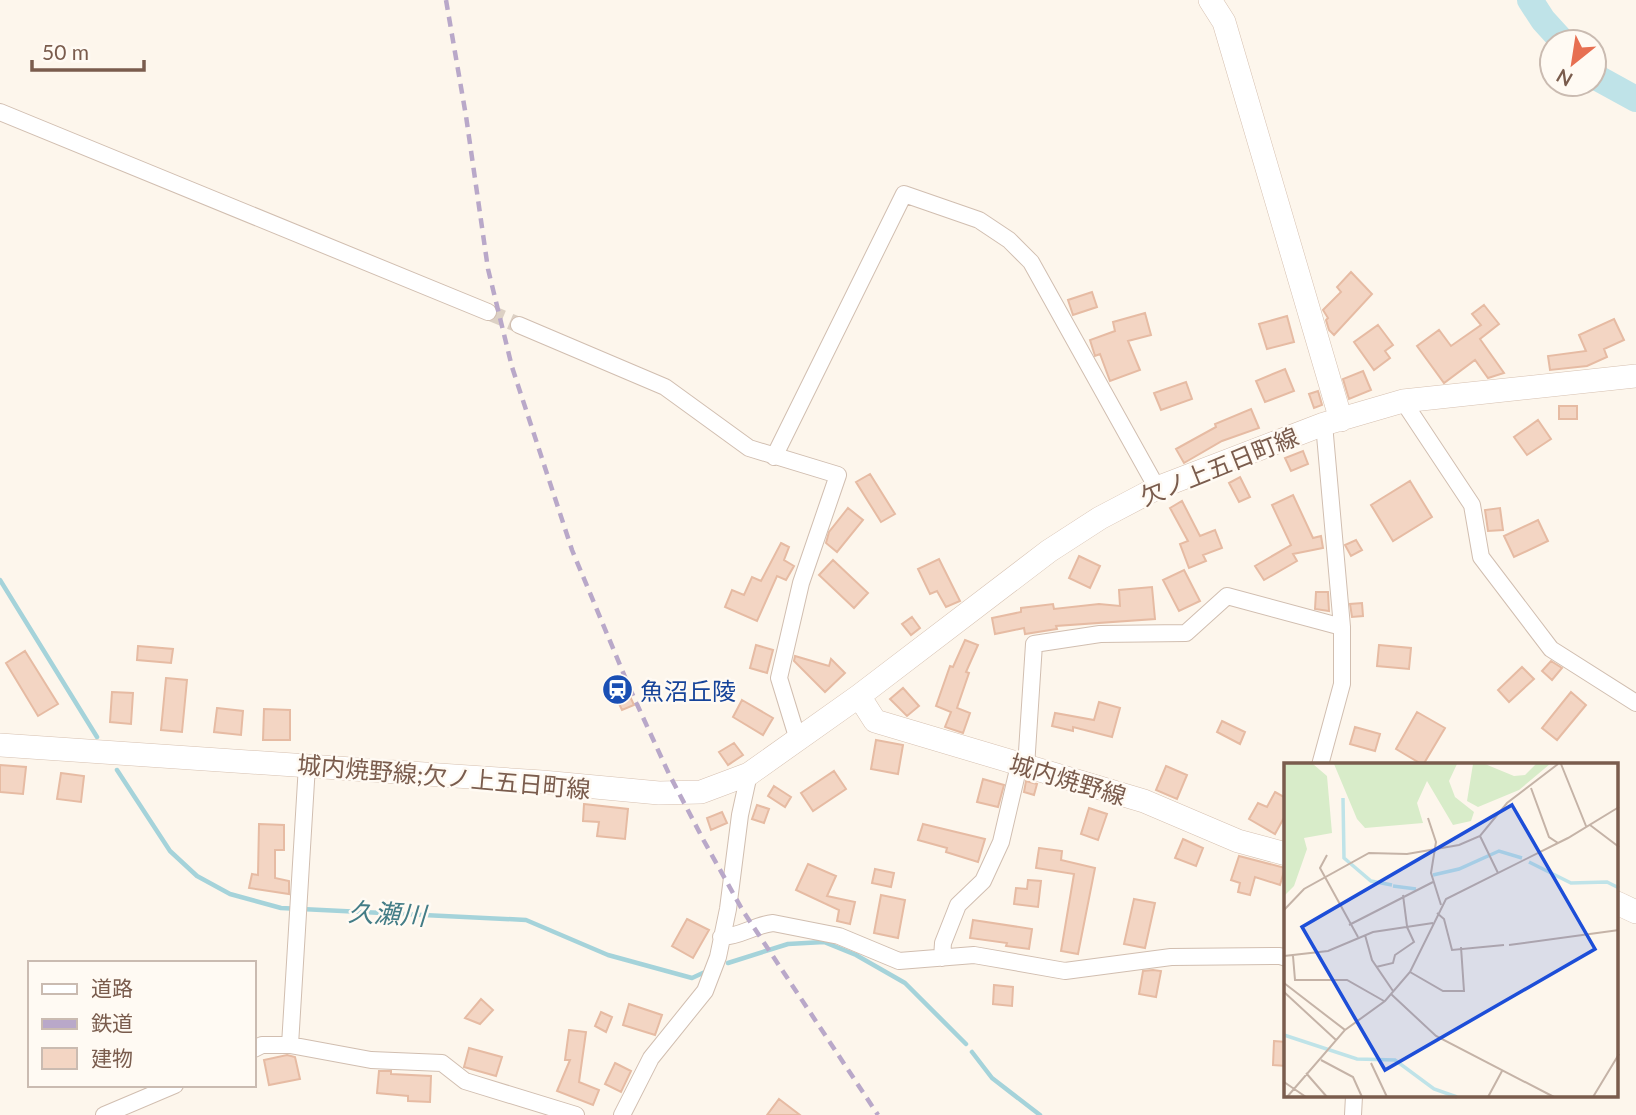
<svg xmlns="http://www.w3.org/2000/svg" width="1636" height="1115" viewBox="0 0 1636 1115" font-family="Lato,'Noto Sans JP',sans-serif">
  <rect width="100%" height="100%" fill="#fdf6ec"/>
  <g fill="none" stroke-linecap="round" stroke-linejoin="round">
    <path stroke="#a5d3da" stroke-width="4.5" d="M0 580 97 737
      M117 770 170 851 197 876 230 894 281 908 526 920 608 955 692 978 705 972
      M728 963 788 944 824 942 856 955 905 983 966 1044
      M972 1052 992 1078 1040 1115"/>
    <path stroke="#bfe3e8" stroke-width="26" d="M1530 0 1543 20 1563 42
      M1594 76 1636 99"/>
  </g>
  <path fill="#f3d5c3" stroke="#e6bba3" stroke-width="2" d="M1351 272 1372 294 1334 335 1329 330 1326 320 1328 318 1323 310 1341 292 1337 287Z
    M1092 292 1097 307 1073 315 1068 300Z
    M1484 305 1499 324 1480 339 1504 373 1488 378 1475 360 1444 383 1417 346 1439 330 1451 346 1481 325 1472 314Z
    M1145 313 1151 335 1128 341 1140 370 1110 381 1100 354 1095 356 1090 340 1115 331 1113 322Z
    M1287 316 1294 342 1267 349 1259 324Z
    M1614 319 1624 340 1604 349 1607 357 1587 366 1550 370 1548 356 1586 351 1579 335Z
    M1378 325 1393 345 1385 351 1390 358 1374 370 1354 342Z
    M1285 369 1294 391 1265 402 1256 381Z
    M1363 371 1371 390 1349 399 1343 379Z
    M1186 382 1192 399 1161 410 1154 393Z
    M1318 391 1322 405 1314 408 1309 394Z
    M1559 406H1577V419H1559Z
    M1251 409 1259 428 1222 441 1184 463 1176 449 1216 427 1215 424Z
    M1538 420 1551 439 1527 455 1514 437Z
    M1303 451 1308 464 1291 471 1285 458Z
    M870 474 895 514 881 522 856 482Z
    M1240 477 1250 497 1239 502 1229 483Z
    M1410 481 1432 517 1393 541 1371 505Z
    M1293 495 1313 538 1321 536 1323 548 1293 554 1297 561 1264 580 1255 566 1291 545 1272 505Z
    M1182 501 1200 536 1215 530 1222 548 1203 555 1206 561 1189 568 1180 544 1188 541 1170 508Z
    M848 508 863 520 837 552 826 543 829 532Z
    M1500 508 1503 530 1488 531 1485 510Z
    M1538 520 1548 541 1514 557 1504 536Z
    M1356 540 1362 550 1351 556 1345 545Z
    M781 543 789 547 784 560 794 566 786 580 777 576 757 621 725 607 732 590 744 595 752 577 761 581Z
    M1079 556 1100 566 1090 588 1069 578Z
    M939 559 960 601 946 607 937 591 930 594 918 569Z
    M833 560 868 593 854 608 819 575Z
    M1184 570 1200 601 1179 611 1163 580Z
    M1152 587 1155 619 1056 626 1057 629 1025 634 1024 628 995 634 992 618 1021 612V608L1053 604 1054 609 1099 604 1120 606 1119 590Z
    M1316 592H1328L1329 611 1315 609Z
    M1362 603 1363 616 1352 617 1350 604Z
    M912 617 920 628 911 635 902 624Z
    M965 640 978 645 966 672 969 673 957 708 970 713 963 733 945 727 951 712 936 706 950 666 953 667Z
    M756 645 773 650 767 673 750 668Z
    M1379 645 1411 648 1409 669 1377 666Z
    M138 646 173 649 171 663 137 660Z
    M25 651 58 704 38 716 6 663Z
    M795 656 829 666 831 659 845 673 825 692 794 661Z
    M1551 661 1562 668 1552 680 1542 671Z
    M1522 667 1534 679 1509 702 1498 690Z
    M166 678 187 680 182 732 161 730Z
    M623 681 634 705 622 710 611 687Z
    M903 688 919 706 907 716 890 699Z
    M112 692 133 693 131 724 110 722Z
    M1571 692 1586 705 1557 740 1542 728Z
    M742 700 773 718 763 735 733 717Z
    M1099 702 1120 708 1112 737 1073 727V731L1052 726 1055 713 1094 720Z
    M217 708 243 711 241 735 214 732Z
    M264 709 290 710V740H263Z
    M1417 712 1445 728 1423 765 1396 749Z
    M1222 721 1245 732 1240 744 1217 732Z
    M1355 727 1380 734 1375 751 1350 744Z
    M876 740 903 745 898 774 871 769Z
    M734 743 743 755 728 765 719 752Z
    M0 765 26 767 23 794 0 792Z
    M1166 766 1187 775 1177 799 1156 790Z
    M834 771 846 789 813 811 801 793Z
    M61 773 84 776 81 802 57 799Z
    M983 779 1004 785 998 807 977 802Z
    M1026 781 1037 784 1034 795 1024 792Z
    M774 786 791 797 785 807 768 796Z
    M1275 792 1286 798V814L1275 834 1249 819 1258 803 1267 807Z
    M584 804 628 809 625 839 597 836 599 822 583 821Z
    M757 805 769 809 764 823 752 819Z
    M1089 808 1107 814 1098 840 1081 834Z
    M722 812 727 823 711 830 707 818Z
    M259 824 284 825V850H275V878L289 881V894L249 888 252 874 258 875Z
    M923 824 985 839 978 862 946 852 947 848 918 840Z
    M1183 839 1203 848 1196 866 1175 858Z
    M1039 848 1062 851 1061 860 1095 868 1078 954 1061 951 1074 874 1036 868Z
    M1239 856 1285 868 1280 885 1255 877 1250 895 1238 892 1240 883 1231 880Z
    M808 864 836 876 827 896 855 902 850 924 837 921 839 910 796 890Z
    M875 869 894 873 891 887 872 883Z
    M1028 880 1041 881 1038 907 1014 904 1016 888 1027 889Z
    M881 895 905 900 898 938 874 933Z
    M1134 899 1155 903 1145 948 1124 944Z
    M687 919 709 930 693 958 672 946Z
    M973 920 1032 929 1029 949 1006 946 1007 943 970 938Z
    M1153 970 1161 971 1156 997 1139 994 1143 971Z
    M994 985 1013 987 1012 1006 993 1004Z
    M481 999 493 1010 480 1024 465 1018Z
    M629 1004 662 1015 655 1035 623 1025Z
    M601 1012 612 1017 606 1032 595 1026Z
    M569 1030 586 1032 579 1082 599 1090 593 1105 557 1091 570 1060H565Z
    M1274 1041 1286 1042V1066L1273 1065Z
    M469 1048 502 1057 496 1076 464 1067Z
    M287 1055 295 1057 300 1079 269 1085 264 1060Z
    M615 1063 631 1071 621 1092 605 1084Z
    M379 1071H391V1074L431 1076 430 1102 408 1101V1096L377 1093Z
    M779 1099 800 1115H767Z"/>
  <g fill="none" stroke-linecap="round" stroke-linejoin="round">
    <path stroke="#dcd0c4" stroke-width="16" stroke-dasharray="16 8" stroke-linecap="butt" d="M488 312 519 325"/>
    <defs>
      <path id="street" d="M0 112 488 312
        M519 325 665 387 749 448 838 475 801 583 779 678 798 740
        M1403 401 1472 505 1481 557 1551 649 1636 703
        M774 457 904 194 979 220 1009 240 1031 262 1157 488
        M1320 765 1342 684V627L1324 424
        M1026 767 1034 644 1100 634 1186 633 1227 596 1342 627
        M721 937C740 937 754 925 773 923L839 936 899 961 974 955 1065 971 1171 957 1280 956 1286 958
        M942 958 943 943 958 905 983 881 1001 842 1019 765
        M290 1045 307 765
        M254 1049 262 1045H290L371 1060 442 1063 465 1081 576 1115
        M104 1115 175 1085
        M622 1115 651 1058 705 991 718 957 728 909 740 815 749 774
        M1353 1115 1354 1096"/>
      <path id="secondary" d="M1210 0 1224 22 1341 420
        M859 696 875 721 1144 801 1238 841 1286 854
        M0 745 542 782 659 793 701 792 749 774 859 696 1049 551 1100 518 1157 488 1324 424 1403 401 1636 376
        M1617 903 1636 912"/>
    </defs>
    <use href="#street" stroke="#d1beb0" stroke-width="18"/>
    <use href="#secondary" stroke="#d6c0b0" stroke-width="24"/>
    <use href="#street" stroke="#fff" stroke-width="16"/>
    <use href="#secondary" stroke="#fff" stroke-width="23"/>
    <path stroke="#b9a8c9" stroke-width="4.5" stroke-dasharray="10 7" stroke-linecap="butt" d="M446 0 466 116 488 269 512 367 572 550 630 689 669 774 704 841 743 911 878 1115"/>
  </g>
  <defs>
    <symbol id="station-disc" viewBox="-11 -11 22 22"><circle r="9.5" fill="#1a4fb4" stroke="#fffaf3"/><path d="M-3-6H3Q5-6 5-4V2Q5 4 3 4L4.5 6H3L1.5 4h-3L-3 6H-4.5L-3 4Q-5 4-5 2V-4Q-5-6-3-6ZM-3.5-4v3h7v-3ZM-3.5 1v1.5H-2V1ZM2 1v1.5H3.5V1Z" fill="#fff"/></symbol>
  </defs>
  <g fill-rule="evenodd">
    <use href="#station-disc" x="600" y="672" width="35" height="35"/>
  </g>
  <g text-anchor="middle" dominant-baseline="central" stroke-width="5" stroke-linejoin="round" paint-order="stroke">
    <g font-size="24" fill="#7a5c4d" stroke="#fffaf3">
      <text transform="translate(1219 466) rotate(-22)">欠ノ上五日町線</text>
      <text transform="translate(444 776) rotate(5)">城内焼野線;欠ノ上五日町線</text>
      <text transform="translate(1068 779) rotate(17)">城内焼野線</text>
    </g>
    <g font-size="24" fill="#164399" stroke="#fffaf3" text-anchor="start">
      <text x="640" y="690">魚沼丘陵</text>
    </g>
    <g font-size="26" font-style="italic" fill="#437c86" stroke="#fffaf3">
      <text transform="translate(387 913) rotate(3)">久瀬川</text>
    </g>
  </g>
  <g transform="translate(1284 763)">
    <rect width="334" height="334" fill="#fdf6ec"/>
    <path d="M0 1H29L43 13 48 70 20 75 23 86 10 123 0 133ZM50 1H173L165 18 171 34 190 49 187 58 169 62 143 18 133 40 139 60 81 65 73 56ZM189 1H201L230 13 241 12 252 1H266L235 27 194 44 183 38Z" fill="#d8ecc9"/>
    <path fill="none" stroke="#bfe3e8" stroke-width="3.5" d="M59 35 60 95 87 118 108 122M245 99 287 120 323 119 335 125M149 112 175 106 215 88 238 95M109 123 132 126M0 272 73 296 111 297 150 326 173 334"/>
    <path fill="none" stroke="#c5b3a7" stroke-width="2" d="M277 1 302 63M247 25 265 74 274 80M144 55 152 79 147 110 157 142M306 62 335 84M196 73 214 110M43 92 36 105 74 174M119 132 123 163M0 147 20 126 85 90 123 91 175 82 196 73 223 40 274 1M153 150 160 156 168 187 220 182M65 162 149 119M81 172 88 197 109 228M225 182 335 167M0 193 44 188 89 169 149 160M9 193 11 217H63L100 238M92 204 109 200 111 192 130 179 123 164M126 209 159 228H180L177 184M0 220 61 267 3 334M0 229 52 277M107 231 152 273 270 334M61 267 101 238 126 209 162 136 284 75 335 44M37 297 69 314 78 334M87 300 103 334M22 310 43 334M0 319 22 334M204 334 218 308M309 334 335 291"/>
    <path fill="#1d4ed8" fill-opacity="0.15" stroke="#1d4ed8" stroke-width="3.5" d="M228 42 311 186 101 307 18 164Z"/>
    <rect width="334" height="334" fill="none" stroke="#7a5c4d" stroke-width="3.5"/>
  </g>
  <rect x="28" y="961" width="228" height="126" fill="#fffaf3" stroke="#cabbb1" stroke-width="2"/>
  <rect x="42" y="984" width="35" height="10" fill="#ffffff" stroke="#cabbb1" stroke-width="2"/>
  <text x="91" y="996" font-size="21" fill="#7a5c4d">道路</text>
  <rect x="42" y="1019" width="35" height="10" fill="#b9a8c9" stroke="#cabbb1" stroke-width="2"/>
  <text x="91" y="1031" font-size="21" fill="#7a5c4d">鉄道</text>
  <rect x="42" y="1048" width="35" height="21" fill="#f3d5c3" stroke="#cabbb1" stroke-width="2"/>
  <text x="91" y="1066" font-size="21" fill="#7a5c4d">建物</text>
  <g transform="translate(1573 63) rotate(210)"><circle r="33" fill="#fffaf3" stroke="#cabbb1" stroke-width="2"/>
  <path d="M0-5L12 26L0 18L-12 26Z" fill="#e76f51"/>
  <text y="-10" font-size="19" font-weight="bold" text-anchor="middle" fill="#7a5c4d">N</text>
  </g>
  <path d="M32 60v10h112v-10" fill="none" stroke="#7a5c4d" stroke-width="3.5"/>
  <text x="42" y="60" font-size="21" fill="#7a5c4d" stroke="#fffaf3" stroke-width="5" paint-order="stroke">50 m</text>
</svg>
